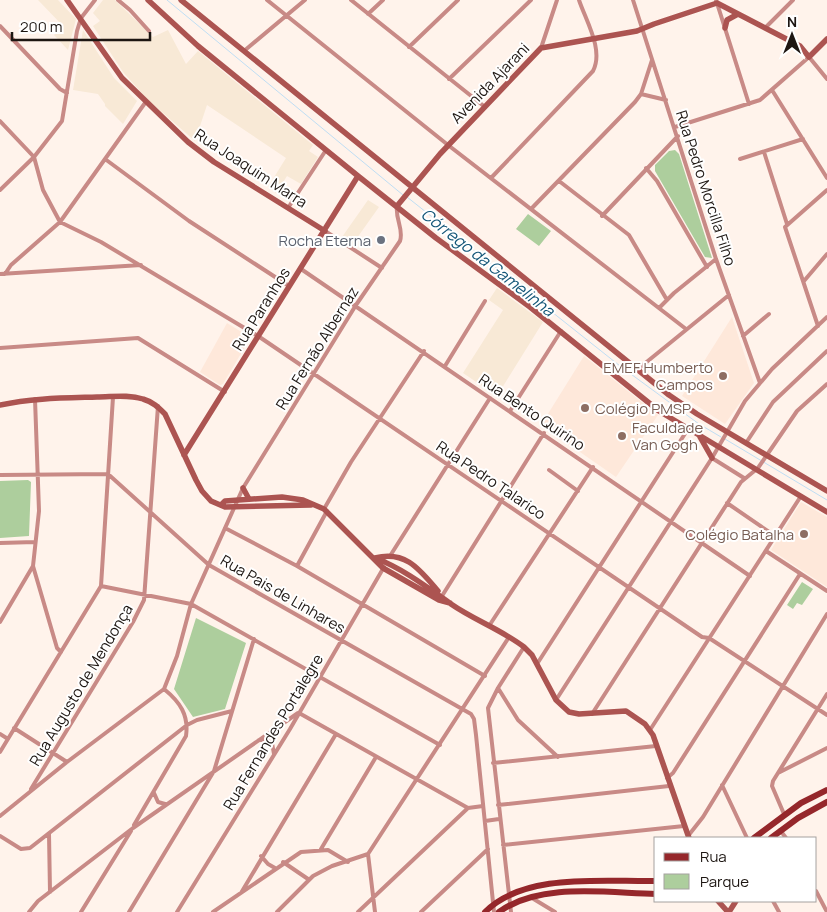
<svg xmlns="http://www.w3.org/2000/svg" width="827" height="912" viewBox="0 0 827 912" font-family="Manrope,sans-serif">
  <rect width="100%" height="100%" fill="#fff3eb"/>
  <path fill="#f8e9d6" d="M38 0H58L76 19 68 50 54 35 63 26Z
    M103 0H115L153 37 168 30 186 64 198 51 313 145 309 151 318 157 301 184 287 176 276 193 268 187 286 158 207 105 195 141 148 100 123 72 93 26 100 21 93 13Z
    M83 30 114 78 137 101 123 124 105 106V104L98 94 73 90Z
    M368 200 379 207 352 245 342 237Z
    M497 288 543 322 497 396 463 373 503 310 489 300Z"/>
  <path fill="#fee8da" d="M732 317 754 383 725 424 682 396Z
    M227 323 248 336 249 340 223 384 220 385 200 372Z
    M584 356 658 415 616 477 541 425Z
    M801 502 827 517V587L771 550Z"/>
  <path fill="#adce9d" d="M675 150 679 154 712 258 705 257 655 171V165L669 151Z
    M528 214 551 231 539 246 516 229Z
    M28 480 31 482 29 536 0 538V481Z
    M802 582 813 589 802 605 797 603 793 609 787 605Z
    M196 618 246 643 225 709 193 717 174 689Z"/>
  <g fill="none" stroke-linecap="round" stroke-linejoin="round">
    <path stroke="#bfdef4" stroke-width="1" d="M167 0 403 195
      M407 197 620 366 699 424 721 437
      M725 439 827 500"/>
    <path stroke="#c88a86" stroke-width="4" d="M118 0 130 10 149 31
      M267 0 448 145 686 329
      M351 0 485 107
      M633 0 716 259 760 383
      M716 0 749 104
      M368 14 383 0
      M0 26 60 89 67 93
      M765 28 793 0
      M409 47 458 0
      M541 48 557 0
      M244 51 305 0
      M449 79 531 0
      M772 90 827 178
      M641 94 666 100
      M0 121 34 157 43 190 60 222 101 242 258 336 702 637 709 638 827 715
      M675 127 760 100 809 57 827 79
      M764 152 787 224
      M105 159 189 221 289 286
      M740 159 803 139
      M646 168 657 181 707 267
      M491 178 593 71C604 50 586 21 579 0
      M559 181 629 235 667 300
      M0 190 34 157 62 121 77 31 81 18 95 0
      M288 208 326 150
      M532 208 635 102 641 94 652 60
      M602 216 678 136
      M325 231 382 268
      M301 269 750 576
      M0 274 141 265
      M5 274 11 265 60 222 145 103
      M804 281 827 254
      M659 308 674 293 716 259
      M818 326 785 227 827 190
      M743 336 769 314
      M0 348 138 338 225 392
      M445 366 485 301
      M638 369 729 295
      M35 399 39 511 33 566 57 648 61 652
      M510 411 561 331
      M746 443 773 402 827 351
      M712 458 744 478
      M549 470 578 491
      M0 475 108 474 209 565 471 714 474 719 476 735 494 912
      M727 503 775 536
      M324 509 351 462 424 351
      M225 528 297 566 485 676
      M0 543 35 542
      M766 551 827 591
      M390 556 490 398
      M297 566 327 511
      M101 586 191 604 440 745
      M442 596 544 433
      M0 622 33 566
      M489 626 593 467
      M537 664 688 429
      M498 688 518 720 558 757
      M556 700 712 458 745 401 772 369 827 317
      M299 713 468 808
      M592 714 741 482 758 468 797 411 827 384
      M14 728 67 762
      M650 730 801 496
      M0 734 8 739
      M259 740H266L272 743 274 754
      M0 752 101 586 113 397
      M493 763 656 746
      M778 773 827 748
      M667 778 673 773 800 574
      M722 785 747 838
      M31 789 133 622 144 600 158 406
      M154 793 158 802 165 804
      M498 805 669 786
      M784 814 772 786 773 781 827 694
      M0 816 67 762 164 689 177 656 191 604 243 488 356 305 400 241C404 229 395 219 397 206
      M485 821 499 819
      M134 825 186 736C189 715 180 702 164 689
      M780 830 786 838
      M49 834 50 892
      M0 836 21 849 30 848 187 725 197 720 232 711
      M688 836 703 817 827 614
      M503 845 684 826
      M321 849 376 757
      M368 854 375 912
      M261 856 268 864 275 868
      M283 862 308 879
      M816 891 827 912
      M241 893 336 734
      M532 898 555 912
      M773 901 779 912
      M29 912 38 901 133 828 298 713
      M81 912 131 831
      M129 912 214 771 254 639
      M177 912 290 729 384 567
      M213 912 301 852 328 850 348 862
      M277 912 313 876 332 866 368 854 509 637
      M358 912 468 808 483 806
      M421 912 488 849
      M511 912 488 708 498 688 524 647"/>
    <path stroke="#ac5451" stroke-width="5.5" d="M67 0 122 78 188 142 214 162 325 231
      M148 0 198 46 358 176 436 238 530 307 659 411 827 512
      M181 0 669 395 697 414 827 491
      M725 28 727 20 738 14
      M397 206 440 154 541 48 637 31 654 24 717 3 800 46 809 57 827 39
      M0 405C32 398 64 398 97 397 112 397 128 394 143 399 153 402 158 407 165 414L196 480 202 491 211 501 225 507 311 505
      M700 437 712 458
      M184 455 358 176
      M243 488 249 499
      M221 505 225 501 282 497 303 500 324 509 383 568 439 600 450 603
      M375 558C402 568 427 587 451 604 474 620 502 630 524 647L532 655 556 700 569 712 579 714 626 711 645 724 653 735 689 838
      M375 558C406 550 420 570 438 591
      M718 901 728 912
      M729 912 736 901"/>
    <path stroke="#95272b" stroke-width="6" d="M754 838 801 803 827 790
      M771 838 798 818 827 802
      M485 912C525 872 603 882 656 881
      M499 912C540 882 607 893 656 894"/>
  </g>
  <circle fill="#6b7280" stroke="#fff" stroke-width="2" cx="381" cy="240" r="5"/>
  <g fill="#8d6e63" stroke="#fff" stroke-width="2">
    <circle cx="723" cy="376" r="5"/>
    <circle cx="585" cy="408" r="5"/>
    <circle cx="622" cy="436" r="5"/>
    <circle cx="804" cy="534" r="5"/>
  </g>
  <g text-anchor="middle" dominant-baseline="central" stroke-width="4" stroke-linejoin="round" paint-order="stroke">
    <g font-size="15" fill="#1d1612" stroke="#fff">
      <text transform="translate(490 83) rotate(-46)">Avenida Ajarani</text>
      <text transform="translate(251 168) rotate(33)">Rua Joaquim Marra</text>
      <text transform="translate(706 188) rotate(72)">Rua Pedro Morcilla Filho</text>
      <text transform="translate(261 309) rotate(-58)">Rua Paranhos</text>
      <text transform="translate(317 348) rotate(-58)">Rua Fernão Albernaz</text>
      <text transform="translate(532 412) rotate(34)">Rua Bento Quirino</text>
      <text transform="translate(491 480) rotate(34)">Rua Pedro Talarico</text>
      <text transform="translate(283 594) rotate(30)">Rua Pais de Linhares</text>
      <text transform="translate(81 685) rotate(-59)">Rua Augusto de Mendonça</text>
      <text transform="translate(273 732) rotate(-59)">Rua Fernandes Portalegre</text>
    </g>
    <g font-size="15" fill="#5b616d" stroke="#fff" text-anchor="end">
      <text x="371" y="240">Rocha Eterna</text>
    </g>
    <g font-size="15" fill="#785e54" stroke="#fff" text-anchor="end">
      <text x="713" y="367">EMEF Humberto<tspan x="713" dy="17">Campos</tspan></text>
      <text x="595" y="408" text-anchor="start">Colégio PMSP</text>
      <text x="632" y="427" text-anchor="start">Faculdade<tspan x="632" dy="17">Van Gogh</tspan></text>
      <text x="794" y="534">Colégio Batalha</text>
    </g>
    <g font-size="16" font-style="italic" fill="#135577" stroke="#fff">
      <text transform="translate(488 262) rotate(38)">Córrego da Gamelinha</text>
    </g>
  </g>
  <rect x="654" y="837" width="162" height="65" fill="#ffffff" stroke="#a5a2a0"/>
  <rect x="664" y="853" width="25" height="8" fill="#95272b" stroke="#a5a2a0"/>
  <text x="700" y="862" font-size="15" fill="#1d1612">Rua</text>
  <rect x="664" y="874" width="25" height="15" fill="#adce9d" stroke="#a5a2a0"/>
  <text x="700" y="887" font-size="15" fill="#1d1612">Parque</text>
  <g transform="translate(792 35)" stroke="#ffffff" stroke-width="4" paint-order="stroke">
  <path d="M0-4L9 19L0 12L-9 19Z" fill="#1d1612"/>
  <text y="-8" font-size="14" font-weight="bold" text-anchor="middle" fill="#1d1612">N</text>
  </g>
  <path d="M12 32v8h138v-8" fill="none" stroke="#1d1612" stroke-width="2.5"/>
  <text x="20" y="32" font-size="15" fill="#1d1612" stroke="#ffffff" stroke-width="4" paint-order="stroke">200 m</text>
</svg>
